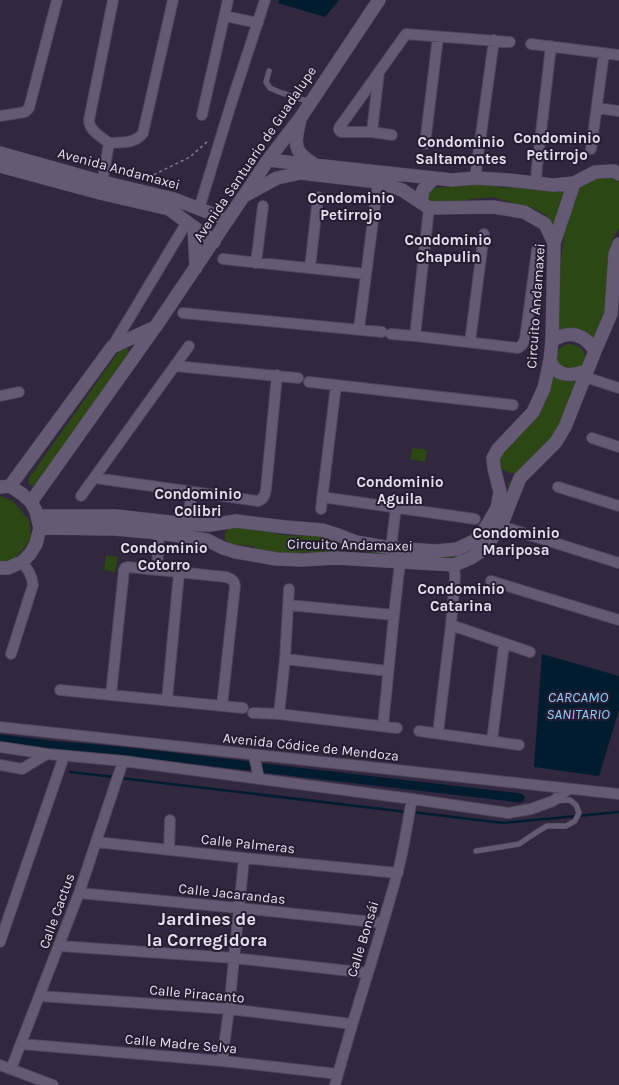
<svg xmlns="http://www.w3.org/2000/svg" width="619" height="1085" viewBox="0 0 619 1085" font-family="Karla,sans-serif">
  <rect width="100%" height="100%" fill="#31273e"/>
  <path fill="#2c4713" d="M597 176H608L619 182V228L613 238 610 247 608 262 609 280 606 308 592 341C580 329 572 325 556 333L554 303 566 224 578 190 587 181Z
    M475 180 484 181 496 186 504 188 528 185 544 190 556 192 566 191 557 214 555 227 546 215 535 209 492 197 472 199 452 203 429 202 426 197 430 188 452 187Z
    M568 344C576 344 587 349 585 359 584 362 583 366 582 369L558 367C555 355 554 349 568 344Z
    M123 348H127L129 352 127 356 36 485 33 486 30 485 28 482 29 478 119 351Z
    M552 374C560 381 567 383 578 381L569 406 550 443 516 473C506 473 503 471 498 463L505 449 517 439 530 425Z
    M412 448 427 450 425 462 410 459Z
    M508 482 513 483 496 528 489 538 480 547 461 556 442 560 424 559 349 550V547C364 549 380 551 395 553 405 554 415 556 425 557 455 557 484 545 498 517 504 506 509 495 508 482Z
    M0 496 13 501 29 520 31 538 28 544 14 559 8 562 0 563Z
    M245 526 282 535 301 536 316 533 336 540 337 546 334 554 318 555 306 552 298 553 287 556 268 553 252 546 230 544 225 539V532L230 527Z
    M106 555 118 557 115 572 104 570Z"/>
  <path fill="#001c2e" d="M279 0H339L325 17 278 3Z
    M542 654 619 676V710L599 776 534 767Z"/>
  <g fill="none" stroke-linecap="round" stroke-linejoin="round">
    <path stroke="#001c2e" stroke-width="2.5" d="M70 772 115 777
      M120 778 407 812
      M412 812 503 823 619 812"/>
    <path stroke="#001c2e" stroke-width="9" d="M0 739 49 745 129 752 249 766
      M263 768 520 798"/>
    <defs>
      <path id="service" d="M269 71 266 82 270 88 279 92 310 102
        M476 851 519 844 537 832 547 826H566L575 821 579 813 576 805 570 800 555 801"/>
      <path id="minor" d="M113 0 89 120C89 131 102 137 109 143 122 142 135 144 143 133L173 0
        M225 16 258 23
        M531 44 619 55
        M597 108 619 111
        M202 115 228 0
        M0 116 25 112 29 108 57 0
        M372 132 379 72
        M392 135 372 132H341L339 130V128L406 34 510 42
        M425 144 438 37
        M591 149 604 53
        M475 178 494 40
        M536 183 537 167 551 46
        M101 189 109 143
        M199 209 231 104 265 0
        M223 259 366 274
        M256 263 263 206
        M310 268 318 197
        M183 313 382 332
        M359 329 378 182
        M391 334 415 336 518 348 522 345 525 339 537 250
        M415 336 429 208
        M470 342 484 234
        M112 347 187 222
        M175 366 298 378
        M585 377 619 388
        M309 382 513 405
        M0 396 19 392
        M592 438 619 447
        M95 478 258 501C264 499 265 495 266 489L277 375
        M558 487 619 506
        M81 496 189 346
        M322 497 475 519
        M321 509 336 385
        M187 524 192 492
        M501 526 619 563
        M391 548 396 507
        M157 570 159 533
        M491 581 619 620
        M288 605 394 615
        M451 625 530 652
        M11 654 33 585C32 575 28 570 22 562
        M285 659 388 671
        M60 690 243 708
        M111 695 124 570 125 568 128 567 226 577C232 579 234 580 235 586L222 706
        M167 700 179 573
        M253 713 279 714 397 728
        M279 714 285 659 289 589
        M383 726 394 615 400 562
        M0 727 619 794
        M419 731 519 745
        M438 733 451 625 455 577 454 565
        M492 741 504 644
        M0 747 47 754
        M254 755 259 779
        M0 765 22 769 47 754 123 761 412 799 508 813 531 809 553 801 569 789
        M96 842 244 858 398 873
        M169 850 170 820
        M79 893 239 908 383 923
        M0 942 64 756
        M60 946 234 958 368 973
        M39 996 229 1009 352 1024
        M21 1044 222 1061 338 1074
        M222 1061 229 1009 244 858
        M0 1065 53 1085
        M11 1069 79 893 123 761
        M335 1085C354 1014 378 945 397 874 404 850 407 824 412 799"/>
      <path id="tertiary" d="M300 119C298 131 292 146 302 155 306 159 311 162 315 165
        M0 153 103 182 174 199 228 220
        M268 160 452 180 475 178 508 180 553 185 574 183 595 172 614 171 619 174
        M0 166 100 193 169 209 214 242
        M246 195 277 178 301 173 378 182 402 190 429 208 493 207 524 212 545 224 554 243
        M421 202 423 190 434 178
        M194 227 196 268
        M552 341C569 330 584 333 595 351
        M550 360C556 378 572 376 587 371
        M10 486 112 347 155 327
        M0 487 10 486 22 494 31 502 36 511 40 528 36 544 30 554 22 562 8 568H0
        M31 502 156 326 268 160 301 117 379 0
        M38 516H116L187 524 209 525 236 521 285 527 322 530 338 535 356 542 391 548 436 551 457 549 474 541 486 527 497 508 500 492 494 468 493 458 498 449 533 412 544 388 550 360 552 341 554 243 574 183
        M40 528 115 529 159 533 207 540 223 548 236 552 276 559 302 560 336 558 454 565 471 558 483 550 501 526 520 478 556 442 565 427 595 351 611 314 615 254 619 244"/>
    </defs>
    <use href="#service" stroke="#4e4559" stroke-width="6"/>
    <use href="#minor" stroke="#4e4559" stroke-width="12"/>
    <use href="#tertiary" stroke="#4e4559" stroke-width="14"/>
    <path stroke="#827a8d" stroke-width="1.5" stroke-dasharray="3 3" stroke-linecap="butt" d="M143 180 190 157 209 140"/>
    <use href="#service" stroke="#645a74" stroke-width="5"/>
    <use href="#minor" stroke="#645a74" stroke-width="10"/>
    <use href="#tertiary" stroke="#645a74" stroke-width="13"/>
  </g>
  <g text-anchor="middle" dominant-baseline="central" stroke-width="4" stroke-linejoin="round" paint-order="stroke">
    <g font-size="14" fill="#e4dfee" stroke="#271d33">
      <text transform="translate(255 154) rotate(-56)">Avenida Santuario de Guadalupe</text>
      <text transform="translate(119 169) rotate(15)">Avenida Andamaxei</text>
      <text transform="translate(536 306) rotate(-86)">Circuito Andamaxei</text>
      <text transform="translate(350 545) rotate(1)">Circuito Andamaxei</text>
      <text transform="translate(311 747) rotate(6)">Avenida Códice de Mendoza</text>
      <text transform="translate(248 844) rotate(6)">Calle Palmeras</text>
      <text transform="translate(232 894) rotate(6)">Calle Jacarandas</text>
      <text transform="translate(57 911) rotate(-70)">Calle Cactus</text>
      <text transform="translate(363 939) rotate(-73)">Calle Bonsái</text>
      <text transform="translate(197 994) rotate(5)">Calle Piracanto</text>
      <text transform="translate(181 1044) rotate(5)">Calle Madre Selva</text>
    </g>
    <g font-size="15" font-weight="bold" fill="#e4dfee" stroke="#271d33">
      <text x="557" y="138">Condominio<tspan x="557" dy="17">Petirrojo</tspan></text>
      <text x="461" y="142">Condominio<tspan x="461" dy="17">Saltamontes</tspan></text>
      <text x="351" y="198">Condominio<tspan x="351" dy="17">Petirrojo</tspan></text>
      <text x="448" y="240">Condominio<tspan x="448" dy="17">Chapulin</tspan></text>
      <text x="400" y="482">Condominio<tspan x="400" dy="17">Aguila</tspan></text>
      <text x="198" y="494">Condominio<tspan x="198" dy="17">Colibri</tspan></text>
      <text x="516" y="533">Condominio<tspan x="516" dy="17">Mariposa</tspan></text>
      <text x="164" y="548">Condominio<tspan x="164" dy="17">Cotorro</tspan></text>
      <text x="461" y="589">Condominio<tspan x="461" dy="17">Catarina</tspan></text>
    </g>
    <g font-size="15" font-style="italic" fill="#88ccf9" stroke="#271d33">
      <text x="578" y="697">CARCAMO<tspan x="578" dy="17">SANITARIO</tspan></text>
    </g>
    <g font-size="18" font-weight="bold" fill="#e4dfee" stroke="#271d33">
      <text x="207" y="919">Jardines de<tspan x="207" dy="21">la Corregidora</tspan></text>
    </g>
  </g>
</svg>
